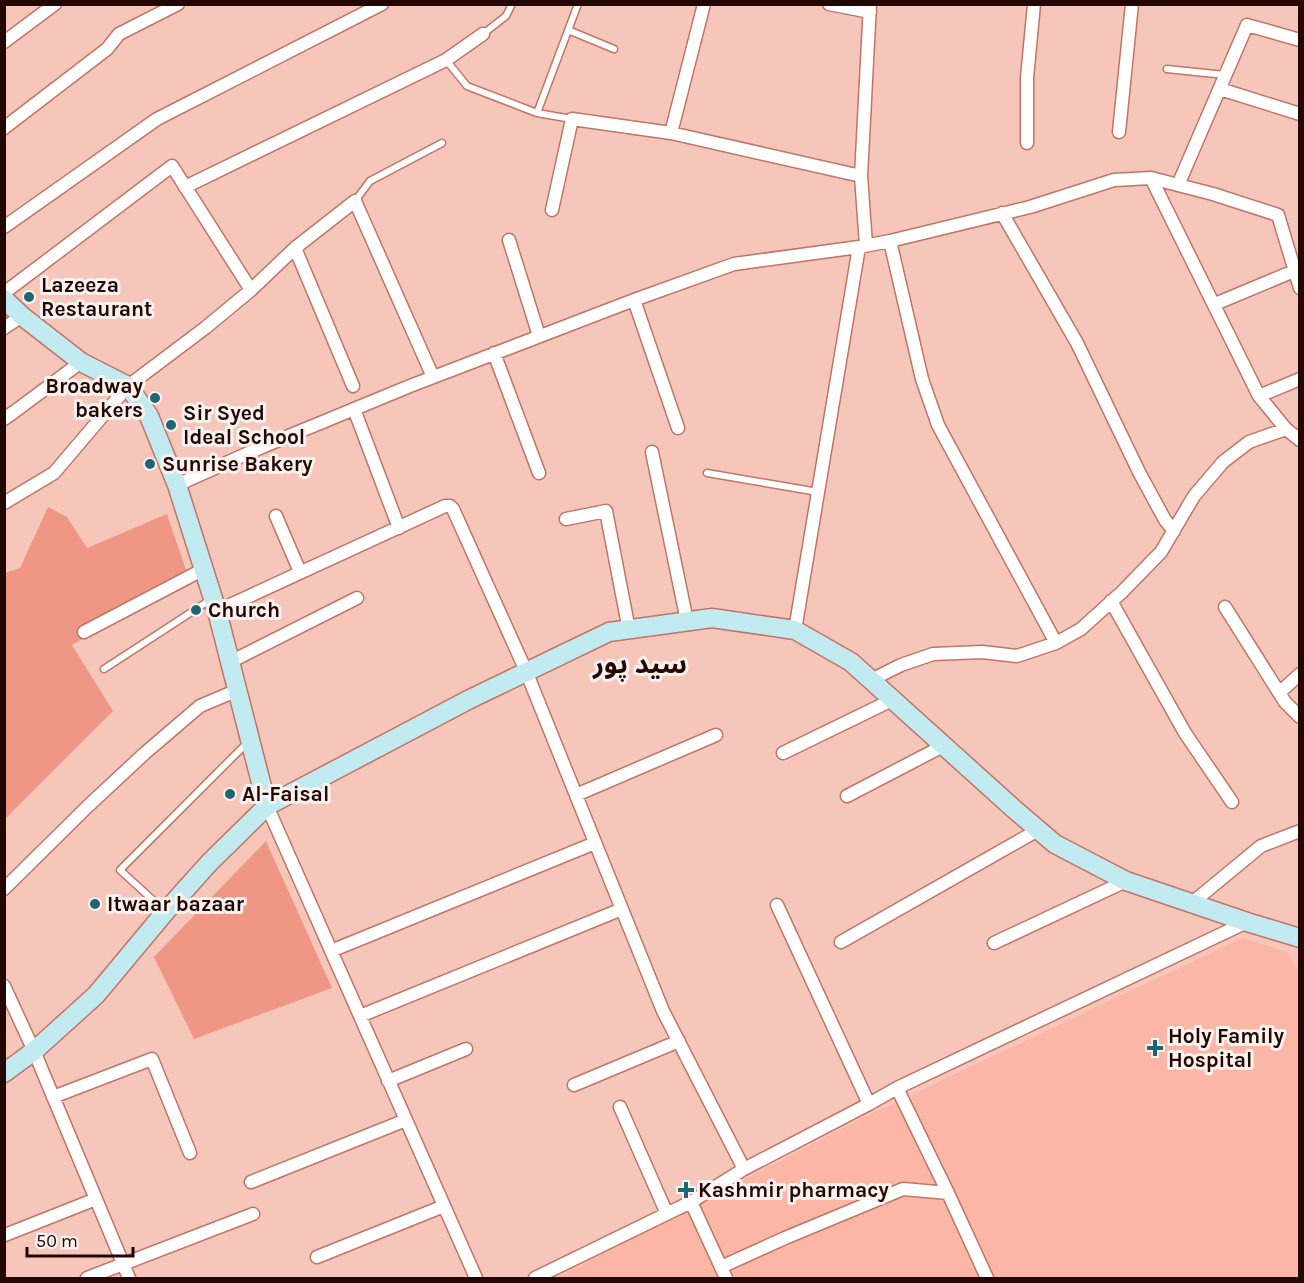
<svg xmlns="http://www.w3.org/2000/svg" width="1304" height="1283" viewBox="0 0 1304 1283" font-family="Karla,'Noto Sans Arabic',sans-serif">
  <rect width="100%" height="100%" fill="#f7c6bb"/>
  <path fill="#fcb6a6" d="M1242 938 1287 952 1299 973V1278H556L852 1123Z"/>
  <path fill="#ef9784" d="M48 507 67 517 87 548 167 514 189 579 72 645 113 711 5 819V573L20 568Z
    M266 841 332 988 194 1039 154 957Z"/>
  <g fill="none" stroke-linecap="round" stroke-linejoin="round">
    <defs>
      <path id="lane" d="M568 30 614 49
        M483 34 506 16 512 4
        M446 60 467 86 537 113 572 119
        M1167 69 1225 75
        M537 113 578 4
        M355 201 370 181 442 143
        M707 473 818 492
        M104 669 210 600
        M165 911 120 870 247 743"/>
      <path id="street" d="M829 4 870 12
        M4 42 55 4
        M1220 89 1300 114
        M4 128 107 49 119 34 178 4
        M1119 132 1132 4
        M671 133 704 4
        M1027 143V78L1034 4
        M1151 178 1259 396 1286 429 1300 440
        M1178 185 1247 25 1300 40
        M185 187 446 60 483 34
        M552 210 572 119 671 133 861 176
        M1002 213 1077 343 1139 472 1165 520 1174 531
        M4 227 157 119 382 4
        M509 240 539 336
        M890 241 922 379 938 425 1056 643
        M866 245 861 176 870 4
        M295 248 353 386
        M4 293 172 166 251 290
        M634 300 678 428
        M1215 304 1294 271
        M4 328 22 316
        M494 353 539 473
        M1259 396 1300 379
        M354 409 399 528
        M4 419 14 412 81 362
        M652 452 687 621
        M177 485 262 447 410 386 634 300 734 264 859 247 890 241 1030 207 1114 180 1151 178 1213 194 1278 215 1300 288
        M4 503 54 473 128 386 205 328 251 290 295 248 355 201 433 377
        M276 516 300 572
        M566 519 606 511 629 630
        M1111 601 1185 733 1232 802
        M1225 607 1285 702 1300 717
        M217 611 445 506H450L453 509 526 671 663 1011 744 1169
        M795 630 859 247
        M84 632 204 569
        M230 662 357 598
        M871 680 901 665 933 654 982 652 1017 656 1056 643 1081 629 1122 592 1161 552 1194 496 1223 462 1249 442 1286 429
        M1279 693 1300 674
        M783 753 892 700
        M576 795 716 735
        M847 796 943 746
        M267 806 476 1278
        M4 889 87 807 145 753 200 706 238 690
        M1192 903 1261 846 1300 831
        M777 905 869 1104
        M841 942 1038 830
        M994 943 1126 881
        M331 951 595 843
        M4 986 34 1051 129 1278
        M360 1016 622 909
        M388 1081 466 1049
        M574 1085 679 1041
        M897 1088 948 1193 987 1278
        M53 1097 152 1059 190 1153
        M620 1107 667 1214
        M251 1182 406 1120
        M691 1202 726 1278
        M5 1235 96 1199
        M317 1257 444 1206
        M721 1267 785 1238 903 1189 948 1193
        M87 1278 253 1214
        M535 1278 691 1202 744 1169 869 1104 897 1088 1247 922"/>
      <path id="secondary" d="M4 299 22 316 81 362 128 386 149 416 177 485 217 611 267 806
        M4 1073 34 1051 96 995 166 911 210 862 267 806 470 699 609 632 712 618 795 630 851 662 1014 809 1055 844 1126 881 1247 922 1300 938"/>
    </defs>
    <use href="#lane" stroke="#c07565" stroke-width="9"/>
    <use href="#street" stroke="#c07565" stroke-width="15"/>
    <use href="#secondary" stroke="#c07565" stroke-width="21"/>
    <use href="#lane" stroke="#fff" stroke-width="6"/>
    <use href="#street" stroke="#fff" stroke-width="12"/>
    <use href="#secondary" stroke="#c1eaf1" stroke-width="18"/>
  </g>
  <g fill="#1e6674" stroke="#fbf2f0" stroke-width="2">
    <circle cx="29" cy="297" r="6"/>
    <circle cx="155" cy="398" r="6"/>
    <circle cx="171" cy="425" r="6"/>
    <circle cx="150" cy="464" r="6"/>
    <circle cx="196" cy="610" r="6"/>
    <circle cx="230" cy="794" r="6"/>
    <circle cx="95" cy="904" r="6"/>
    <path d="M1152 1039h6v6h6v6h-6v6h-6v-6h-6v-6h6z"/>
    <path d="M683 1181h6v6h6v6h-6v6h-6v-6h-6v-6h6z"/>
  </g>
  <g text-anchor="middle" dominant-baseline="central" stroke-width="6" stroke-linejoin="round" paint-order="stroke">
    <g font-size="21" font-weight="bold" fill="#220704" stroke="#fbf2f0" text-anchor="start">
      <text x="41" y="285">Lazeeza<tspan x="41" dy="24">Restaurant</tspan></text>
      <text x="143" y="386" text-anchor="end">Broadway<tspan x="143" dy="24">bakers</tspan></text>
      <text x="183" y="413">Sir Syed<tspan x="183" dy="24">Ideal School</tspan></text>
      <text x="162" y="464">Sunrise Bakery</text>
      <text x="208" y="610">Church</text>
      <text x="242" y="794">Al-Faisal</text>
      <text x="107" y="904">Itwaar bazaar</text>
      <text x="1168" y="1036">Holy Family<tspan x="1168" dy="24">Hospital</tspan></text>
      <text x="698" y="1190">Kashmir pharmacy</text>
    </g>
    <g font-size="27" font-weight="bold" fill="#220704" stroke="#fbf2f0">
      <text x="640" y="664">سید پور</text>
    </g>
  </g>
  <rect width="1304" height="1283" fill="none" stroke="#220704" stroke-width="12"/>
  <path d="M27 1247v9h106v-9" fill="none" stroke="#220704" stroke-width="3"/>
  <text x="36" y="1247" font-size="18" fill="#220704" stroke="#fbf2f0" stroke-width="4.5" paint-order="stroke">50 m</text>
</svg>
